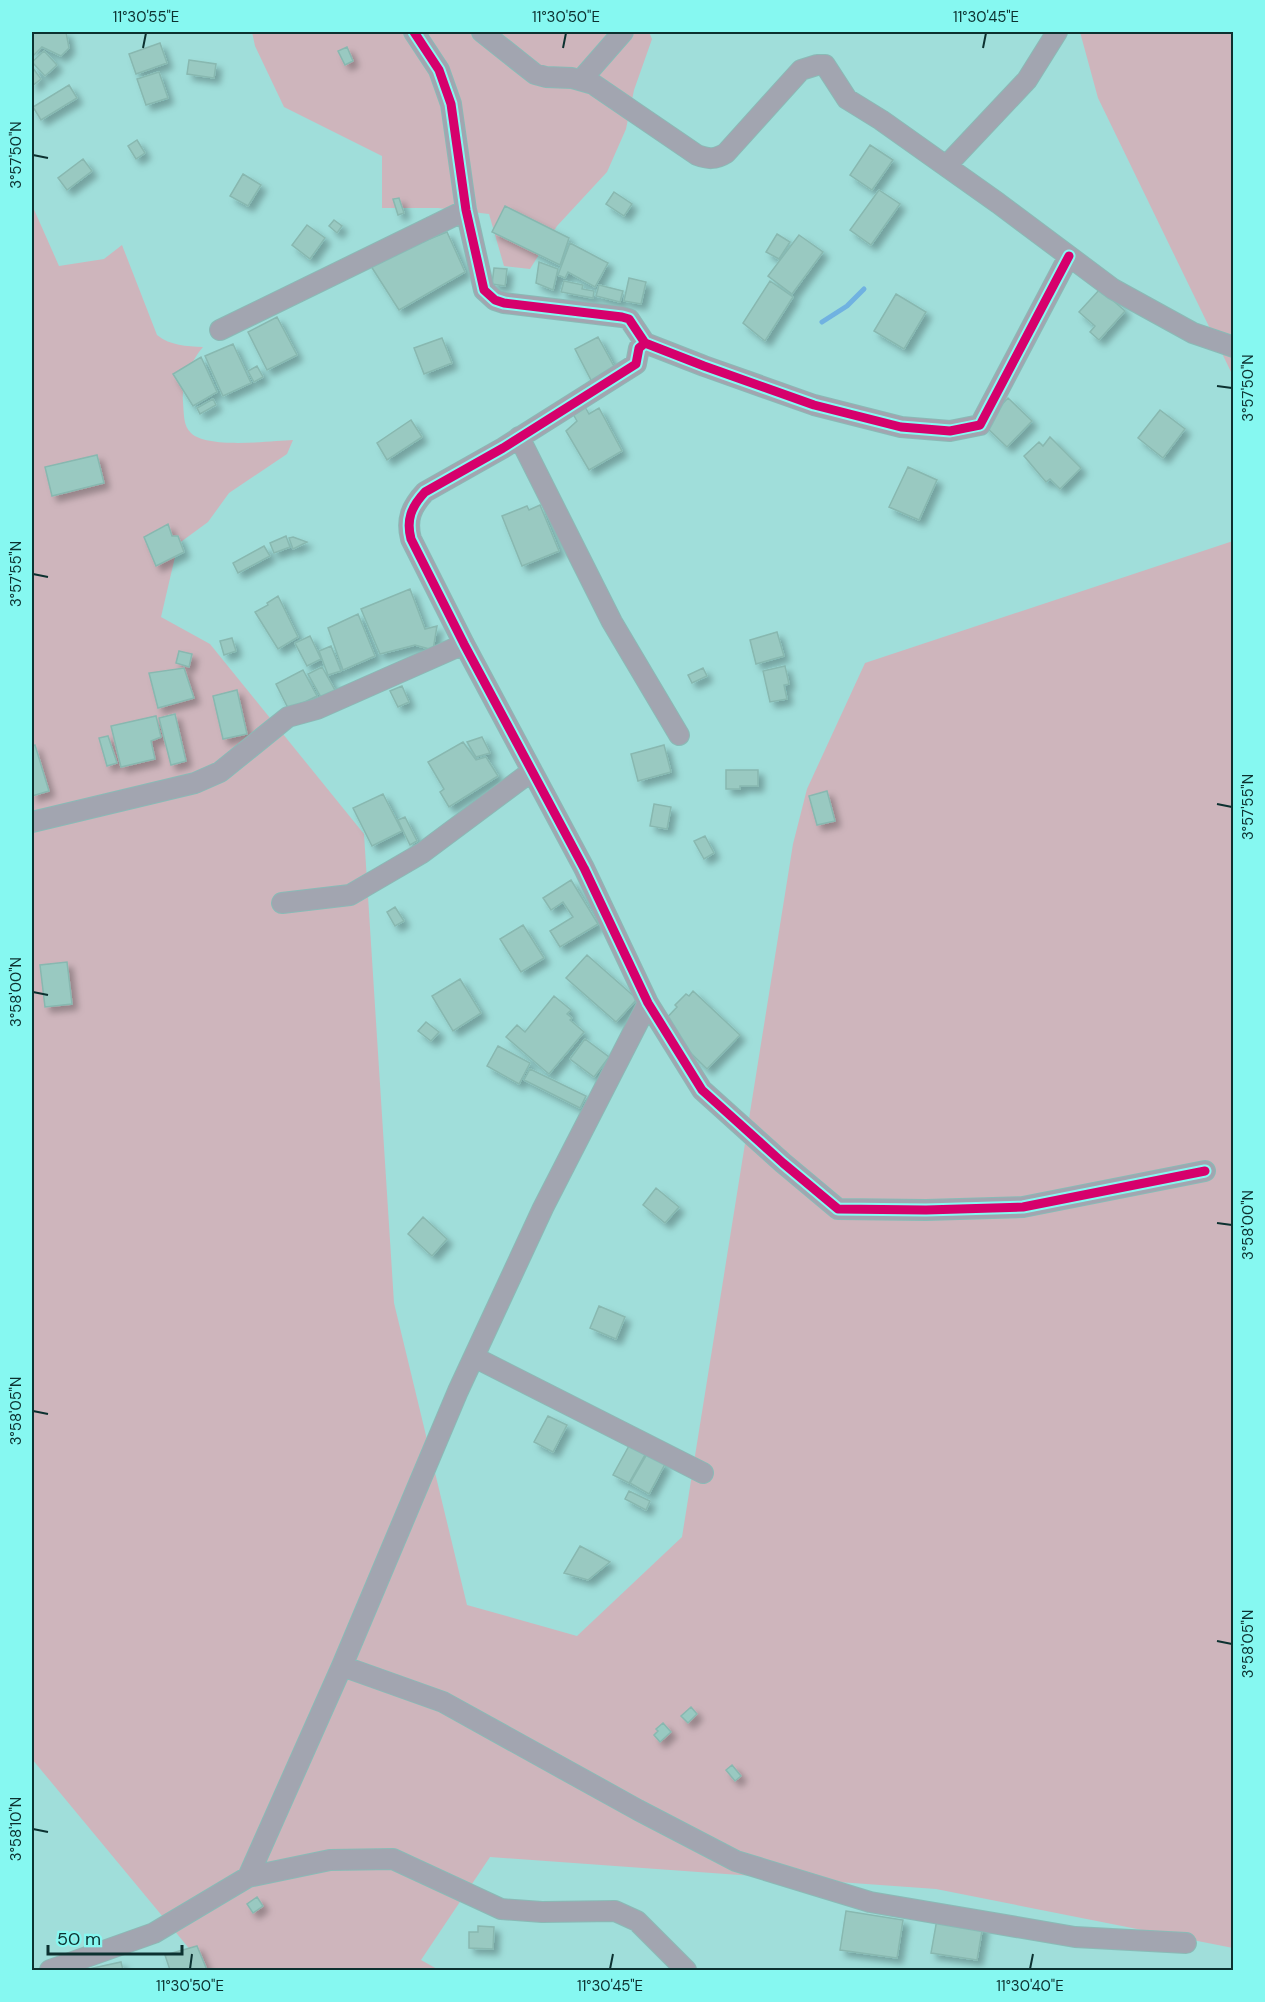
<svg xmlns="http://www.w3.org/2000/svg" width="1265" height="2002" viewBox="0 0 1265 2002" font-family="'DM Sans',sans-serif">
  <defs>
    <filter id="shadow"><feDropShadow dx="5.5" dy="5.5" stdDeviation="3" flood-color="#0004"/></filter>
  </defs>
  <rect width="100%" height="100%" fill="#a0deda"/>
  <path fill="#ceb5bc" d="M252 32H649L652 39 634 90 626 129 607 172 557 226 530 269 504 266 489 214 438 208H382V156L284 107 255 46Z
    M1080 32H1233V376L1098 98Z
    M32 205 59 266 104 259 122 245 157 335C171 346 186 346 203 347 191 361 181 383 183 402 184 413 183 426 191 433 207 449 270 441 293 440L287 454 229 493 208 522 178 544 161 617 210 644 364 834 394 1303 467 1605 577 1636 682 1537 793 844 807 789 865 663 1233 541V1948L936 1889 490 1857 421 1960 439 1970H207L32 1759Z"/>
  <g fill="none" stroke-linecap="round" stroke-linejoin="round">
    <path stroke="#70b2e1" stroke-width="5" d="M822 322 847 306 864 289"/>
  </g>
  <path fill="#99c9c1" stroke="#88b8b0" stroke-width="1.5" filter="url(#shadow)" d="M32 32H66L69 48 61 56 42 47 32 57Z
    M160 43 167 63 136 74 129 54Z
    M347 47 353 61 345 65 338 51Z
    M44 51 57 65 45 76 32 62Z
    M189 60 216 64 214 78 187 74Z
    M33 68 41 79 32 86V69Z
    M159 72 168 98 146 105 137 79Z
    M69 85 77 98 41 120 33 107Z
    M137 140 145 153 136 159 128 146Z
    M870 145 893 160 872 190 850 175Z
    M83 159 92 171 67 190 58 178Z
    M243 174 261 185 248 206 230 196Z
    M879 190 900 204 871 245 850 230Z
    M614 192 632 204 624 216 606 204Z
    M399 198 404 213 398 215 393 199Z
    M505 206 569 238 560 265 492 232Z
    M334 220 342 226 337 233 329 226Z
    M307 225 325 238 310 259 292 245Z
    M447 232 465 272 399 310 369 263Z
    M777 234 790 242 779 259 766 252Z
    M799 235 823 252 792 294 768 276Z
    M570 243 608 263 595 287 568 272 565 278 558 275Z
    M539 262 558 269 553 290 536 283Z
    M494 268 507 269 505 286 492 284Z
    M629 278 646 282 641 304 624 301Z
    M564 281 583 285 582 289 594 291 593 298 561 292Z
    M770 281 793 297 765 341 743 323Z
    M599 285 623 291 620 302 596 296Z
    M1100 289 1125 311 1099 340 1090 332 1095 326 1079 312Z
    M896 294 926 312 904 349 874 331Z
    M277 317 297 355 267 370 248 332Z
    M598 337 616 370 592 382 575 349Z
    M442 338 452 363 424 374 414 348Z
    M233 344 251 383 223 396 205 356Z
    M201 357 217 392 193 406 173 374Z
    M257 366 263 377 254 382 248 371Z
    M1008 398 1032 421 1007 447 983 424Z
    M213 399 216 405 200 414 197 408Z
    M585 407 589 414 599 408 622 451 589 470 566 431 577 421 573 414Z
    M1160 410 1185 429 1163 458 1138 438Z
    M411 420 422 437 387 460 377 443Z
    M1050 437 1081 468 1060 489 1050 479 1046 482 1024 456 1039 442 1043 446Z
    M97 455 104 483 52 496 45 467Z
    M908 467 937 480 919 520 889 507Z
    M540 505 559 551 522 566 502 516 527 506 529 510Z
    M168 524 172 536H178L184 552 156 566 144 537Z
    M286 536 290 547 274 553 270 543Z
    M293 537 307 542 293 549 289 538Z
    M264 546 270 556 238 573 233 563Z
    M410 589 425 629 437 626 433 650 415 645 380 654 361 609Z
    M278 596 298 637 278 649 255 612 268 605 267 603Z
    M358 614 375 656 343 670 328 628Z
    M777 632 784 656 756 664 750 640Z
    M310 636 321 659 307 666 295 643Z
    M232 638 236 651 224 655 220 641Z
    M331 646 341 671 328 675 319 651Z
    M179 651 192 654 189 667 176 663Z
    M785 666 789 684 784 685 787 699 770 702 763 671Z
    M322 667 336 692 322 699 308 674Z
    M184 668 194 698 158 708 149 673Z
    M703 668 707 676 692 683 688 675Z
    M303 670 317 696 289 710 276 684Z
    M402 686 409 702 398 707 390 691Z
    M237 690 247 734 223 739 213 696Z
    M175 714 186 761 171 765 159 718Z
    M156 716 161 737 151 741 155 759 121 767 111 726Z
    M108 736 117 763 107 766 99 738Z
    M482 737 490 753 476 757 467 742Z
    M463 742 476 760 486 757 498 776 449 807 440 792 444 789 428 762Z
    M35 745 49 791 32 796V746Z
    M664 745 671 772 638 781 631 754Z
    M726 770H758V786H740V789H726Z
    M827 791 835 821 817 825 809 796Z
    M383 794 402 831 372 846 353 808Z
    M654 804 671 807 667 829 650 826Z
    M405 817 417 841 410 845 398 820Z
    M705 836 714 853 704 859 694 841Z
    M571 880 598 924 560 947 550 931 573 917 563 902 551 910 543 898Z
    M395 907 404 921 395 926 387 912Z
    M523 925 544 958 521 972 500 939Z
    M587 955 637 999 616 1022 566 978Z
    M67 962 72 1004 45 1007 40 965Z
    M460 979 481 1013 453 1031 432 996Z
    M693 991 740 1035 707 1069 661 1024 677 1007 675 1005 686 994 689 996Z
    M554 996 571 1010 567 1014 572 1018 570 1020 584 1032 549 1074 506 1037 517 1025 525 1032Z
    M426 1022 439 1032 431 1041 418 1031Z
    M585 1039 609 1057 594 1077 570 1059Z
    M498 1046 530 1063 519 1084 487 1066Z
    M530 1069 586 1096 580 1108 524 1080Z
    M656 1188 679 1207 665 1223 643 1205Z
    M423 1217 447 1239 432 1256 408 1234Z
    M599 1306 625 1317 616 1339 590 1328Z
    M548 1416 567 1425 553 1452 534 1442Z
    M630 1444 646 1453 629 1483 613 1475Z
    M647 1454 665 1464 649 1494 630 1483Z
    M629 1491 650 1501 646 1510 625 1499Z
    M580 1546 610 1562 588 1580 564 1573Z
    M691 1707 697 1714 688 1723 681 1716Z
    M663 1723 671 1732 660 1742 654 1735 658 1731 656 1729Z
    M732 1765 741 1776 735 1781 726 1770Z
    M257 1897 263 1906 253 1913 247 1904Z
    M846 1911 903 1920 897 1958 840 1950Z
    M937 1919 983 1925 977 1960 931 1953Z
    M478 1926 494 1927 493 1949 469 1948V1932H478Z
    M197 1946 207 1970H170L165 1955Z
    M121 1962 123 1970H84Z"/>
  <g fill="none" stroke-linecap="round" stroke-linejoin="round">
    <defs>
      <path id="minor" d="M414 32 439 70 451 104 466 210 484 290 495 300 504 303 622 317 629 319 645 343 704 366 814 405 901 427 950 431 980 425 1069 256
        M482 32 535 74 546 77 572 78 593 84 697 155C708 159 715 160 726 153L801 70 817 65H825L847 99 881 120 998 203 1113 289 1193 333 1234 347
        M581 80 623 32
        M946 166 1027 80 1057 32
        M220 330 466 210
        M645 343 639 348 636 364 503 448 425 492C411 507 406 520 411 539L464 644 584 868 648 1003 702 1090 783 1163 838 1209 926 1210 1023 1207 1205 1171
        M519 437 612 622 679 735
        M32 822 195 783 220 772 288 717 317 709 464 644
        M282 903 350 895 422 853 532 771
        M474 1357 703 1473
        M342 1666 443 1702 638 1810 736 1861 870 1902 1075 1937 1186 1943
        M248 1877 342 1666 458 1391 543 1208 648 1003
        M50 1970 154 1933 248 1877 330 1860 393 1859 501 1909 542 1912 615 1911 637 1921 686 1970"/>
    </defs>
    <use href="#minor" stroke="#8abab6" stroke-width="22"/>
    <use href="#minor" stroke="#a2a5b0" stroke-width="20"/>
    <defs>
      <path id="cycleway" d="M414 32 439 70 451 104 466 210 484 290 495 300 504 303 622 317 629 319 645 343 704 366 814 405 901 427 950 431 980 425 1069 256
        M645 343 639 348 636 364 503 448 425 492C411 507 406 520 411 539L464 644 584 868 648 1003 702 1090 783 1163 838 1209 926 1210 1023 1207 1205 1171"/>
    </defs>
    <use href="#cycleway" stroke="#86f8f1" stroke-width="13"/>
    <use href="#cycleway" stroke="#d6006c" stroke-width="9"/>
  </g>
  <path fill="none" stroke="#0c3130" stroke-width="2" d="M143 48 146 33M563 48 566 33M983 48 986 33M33 155 48 158M1217 386 1232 388M33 574 48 577M1217 804 1232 807M33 992 48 995M1217 1223 1232 1225M33 1411 48 1414M1217 1641 1232 1644M33 1829 48 1832M190 1969 192 1954M610 1969 613 1954M1030 1969 1033 1954"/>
  <rect width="1265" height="2002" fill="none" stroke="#86f8f1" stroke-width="66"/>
  <path d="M48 1945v9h134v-9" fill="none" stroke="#0c3130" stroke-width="3"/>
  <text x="57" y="1945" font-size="18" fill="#0c3130" stroke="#86f8f1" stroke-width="4.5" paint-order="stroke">50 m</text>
  <rect x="33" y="33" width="1199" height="1936" fill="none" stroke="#0c3130" stroke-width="2"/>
  <g font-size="15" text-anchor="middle" fill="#0c3130">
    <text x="146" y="22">11°30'55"E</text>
    <text x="566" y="22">11°30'50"E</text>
    <text x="986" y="22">11°30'45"E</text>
    <text transform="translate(16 155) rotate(-90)" y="5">3°57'50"N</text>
    <text transform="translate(1248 388) rotate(-90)" y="5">3°57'50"N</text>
    <text transform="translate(16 574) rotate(-90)" y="5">3°57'55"N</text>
    <text transform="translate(1248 807) rotate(-90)" y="5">3°57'55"N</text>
    <text transform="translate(16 992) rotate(-90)" y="5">3°58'00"N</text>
    <text transform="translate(1248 1225) rotate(-90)" y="5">3°58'00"N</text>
    <text transform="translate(16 1411) rotate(-90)" y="5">3°58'05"N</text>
    <text transform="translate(1248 1644) rotate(-90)" y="5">3°58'05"N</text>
    <text transform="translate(16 1829) rotate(-90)" y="5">3°58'10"N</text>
    <text x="190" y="1991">11°30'50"E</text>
    <text x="610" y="1991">11°30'45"E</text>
    <text x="1030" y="1991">11°30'40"E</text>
  </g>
</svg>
